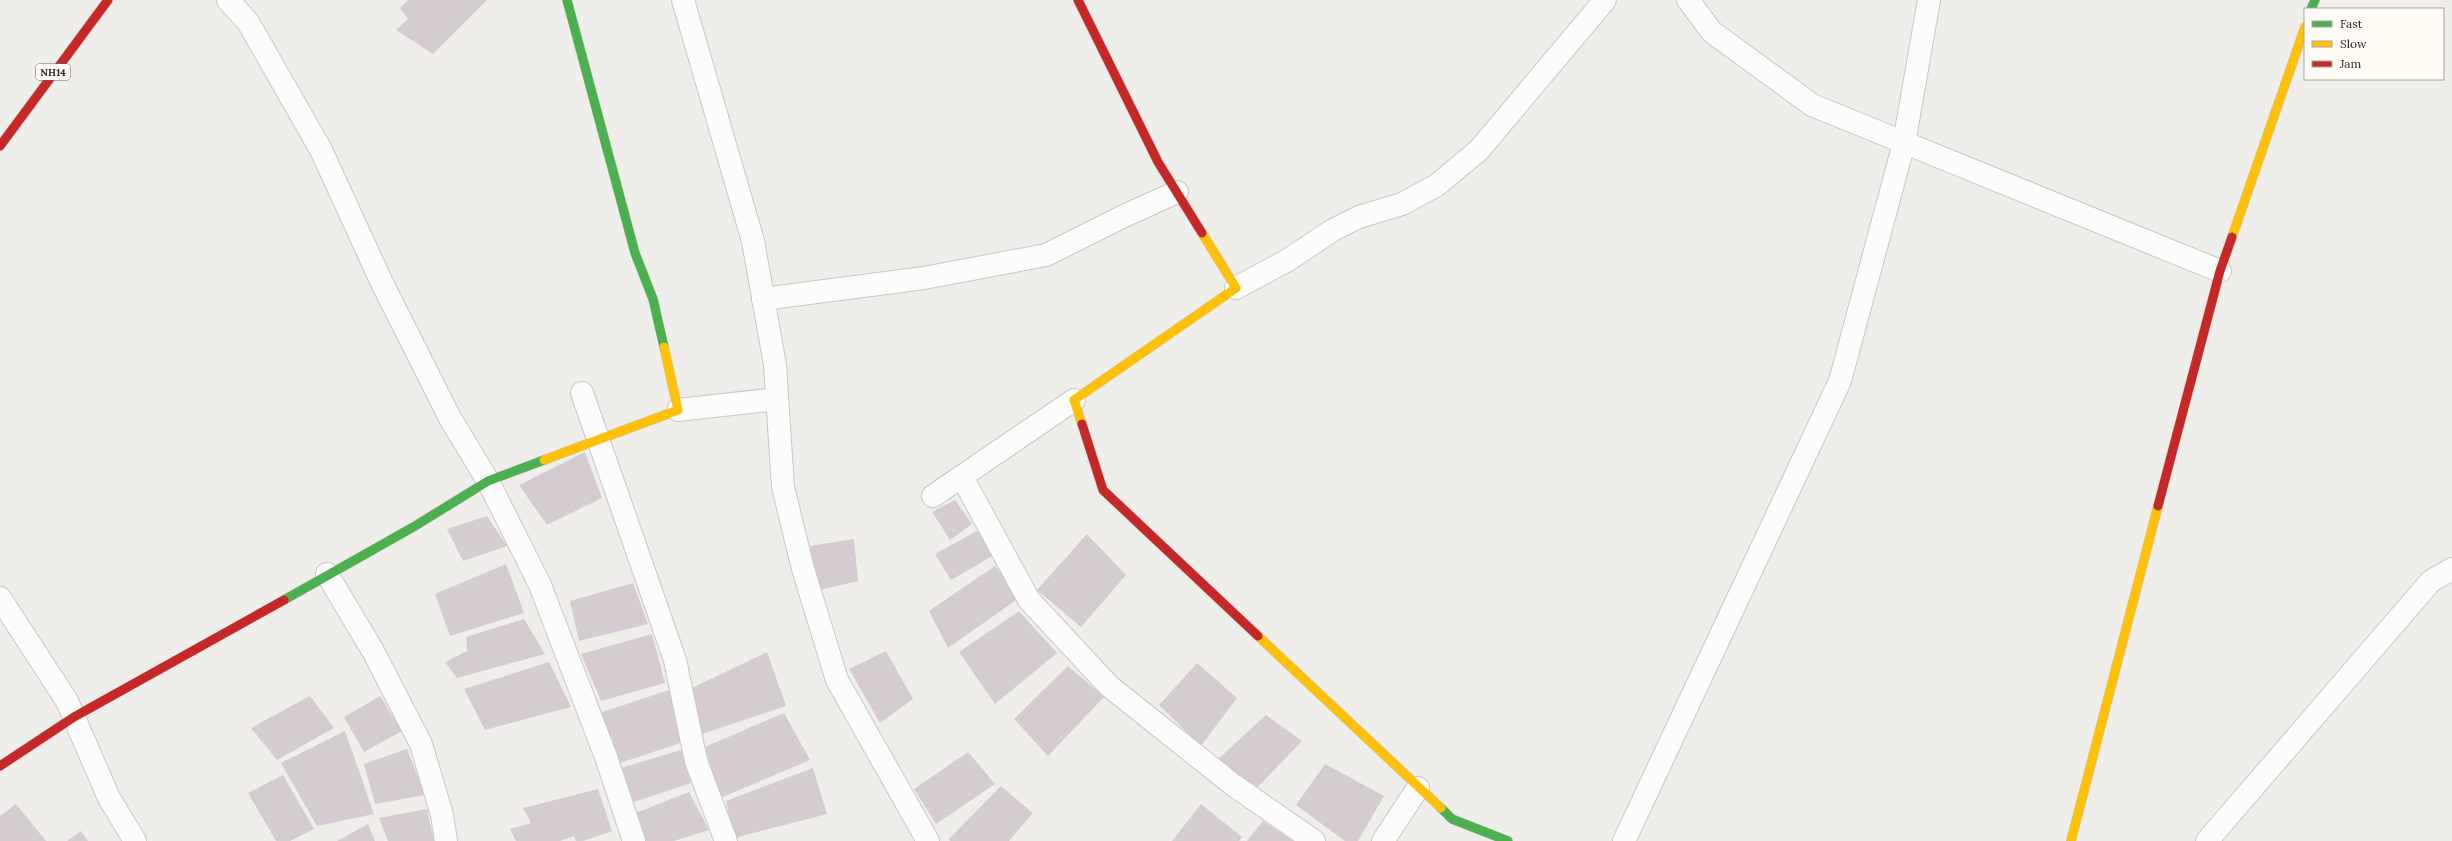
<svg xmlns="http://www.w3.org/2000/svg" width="2452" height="841" viewBox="0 0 2452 841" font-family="Lora,serif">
  <rect width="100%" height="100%" fill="#efeeea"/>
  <path fill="#d4ccd1" d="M408 0H487L433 54 396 30 408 19 400 8Z
    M585 452 602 498 547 525 519 485Z
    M955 500 972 524 950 540 932 512Z
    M487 516 507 546 463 561 447 529Z
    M977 531 996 554 951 580 935 554Z
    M1087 534 1126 575 1081 627 1037 590Z
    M854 539 858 581 816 591 810 546Z
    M506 564 524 613 450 636 435 594Z
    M995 566 1019 598 948 648 929 611Z
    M633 583 648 624 579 641 570 601Z
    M1019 611 1057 653 995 704 959 652Z
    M524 619 545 654 457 678 445 662 467 651 466 637Z
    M652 634 665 683 601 701 581 654Z
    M886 651 913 699 880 723 849 669Z
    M767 652 786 706 699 735 690 689Z
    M549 662 571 707 485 730 464 689Z
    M1197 663 1237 698 1201 746 1159 705Z
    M1068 666 1104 697 1048 756 1014 719Z
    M669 690 683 742 617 764 600 713Z
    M310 696 334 728 277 760 251 728Z
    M380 696 402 731 364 752 344 717Z
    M784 713 810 760 720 798 705 747Z
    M1266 715 1302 741 1255 790 1216 761Z
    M345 731 374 814 317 826 281 763Z
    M407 749 425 795 375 804 364 764Z
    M681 750 691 783 634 802 621 768Z
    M968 752 995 784 936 824 914 789Z
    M1325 764 1384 796 1358 841H1345L1296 805Z
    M813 768 827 814 734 838 726 801Z
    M283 775 314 829 290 841H276L248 793Z
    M1001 786 1033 813 1009 841H950L949 839Z
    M598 789 612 831 583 841H576L574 836 560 841H516L510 829 531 823 523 808Z
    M689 792 709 830 674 841H644L633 814Z
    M16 804 46 841H0V816Z
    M1201 804 1242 837 1239 841H1172Z
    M427 809 434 841H388L379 818Z
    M1263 821 1293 841H1247Z
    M368 824 375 841H337Z
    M81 831 88 841H67Z"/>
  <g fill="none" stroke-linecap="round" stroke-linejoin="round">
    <defs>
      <path id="street" d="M228 0 248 22 321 150 382 283 450 418 488 481 540 585 606 757 634 841
        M683 0 753 241 775 365 783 487 803 569 837 680 928 841
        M1688 0 1712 32 1812 105 2220 271
        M1236 288 1288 260 1333 230 1359 217 1402 204 1437 185 1479 150 1605 0
        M763 299 924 278 1046 255 1124 216 1177 192
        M582 393 675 660 696 761 726 841
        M678 410 777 399
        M962 477 1029 600 1109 686 1232 784 1314 841
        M933 496 1074 400
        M327 574 373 651 421 744 442 815 446 841
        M0 598 67 701 109 798 135 841
        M1383 841 1418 788
        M1624 841 1840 381 1904 143 1929 0
        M2207 841 2431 581 2452 569"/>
      <path id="fast" d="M567 0 635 253 653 299 664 347
        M2311 9 2315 0
        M284 600 415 526 488 481 544 460
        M1441 808 1452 819 1508 841"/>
      <path id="slow" d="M2232 237 2305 27
        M1082 424 1074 400 1236 288 1202 233
        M544 460 678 410 664 347
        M1258 636 1441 808
        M2071 841 2158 506"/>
      <path id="jam" d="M1078 0 1158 162 1202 233
        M0 146 108 0
        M1082 424 1103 490 1258 636
        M2158 506 2220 271 2232 237
        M0 766 74 717 284 600"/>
    </defs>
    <use href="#street" stroke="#c9c8c5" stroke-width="24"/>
    <use href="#fast" stroke="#c9c8c5" stroke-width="10"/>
    <use href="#slow" stroke="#c9c8c5" stroke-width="10"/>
    <use href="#jam" stroke="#c9c8c5" stroke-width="10"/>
    <use href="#street" stroke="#fdfcfc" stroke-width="22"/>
    <use href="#fast" stroke="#4caf50" stroke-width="9"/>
    <use href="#slow" stroke="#ffc107" stroke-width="9"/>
    <use href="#jam" stroke="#c62828" stroke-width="9"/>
  </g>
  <g text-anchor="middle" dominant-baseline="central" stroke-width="4" stroke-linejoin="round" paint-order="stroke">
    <rect fill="#fffcf6" stroke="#676662" stroke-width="1" x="36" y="64" width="34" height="16" rx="3"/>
    <g font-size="10" font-weight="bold" fill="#262523">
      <text x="53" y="72">NH14</text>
    </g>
  </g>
  <rect x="2304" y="8" width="140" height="72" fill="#fffcf6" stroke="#a8a6a2"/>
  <rect x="2312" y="21" width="20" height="6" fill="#4caf50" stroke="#a8a6a2"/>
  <text x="2340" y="28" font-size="12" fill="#262523">Fast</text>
  <rect x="2312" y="41" width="20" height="6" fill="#ffc107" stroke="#a8a6a2"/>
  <text x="2340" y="48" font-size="12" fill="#262523">Slow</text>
  <rect x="2312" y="61" width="20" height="6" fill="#c62828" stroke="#a8a6a2"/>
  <text x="2340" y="68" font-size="12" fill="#262523">Jam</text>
</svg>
